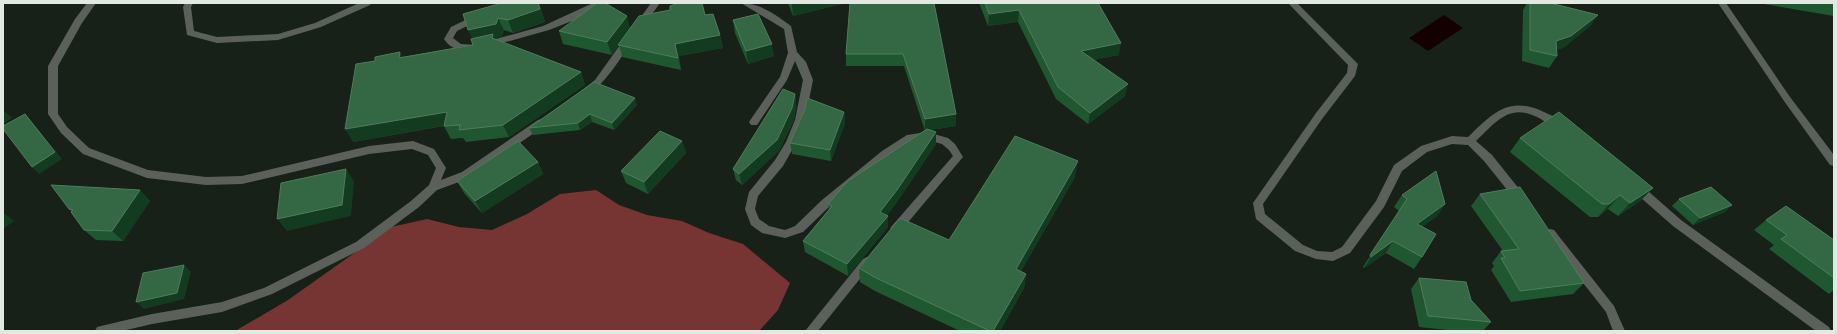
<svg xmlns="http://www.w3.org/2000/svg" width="1837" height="334" viewBox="0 0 1837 334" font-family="'Work Sans',sans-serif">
  <rect width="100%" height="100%" fill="#172118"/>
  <path fill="#763433" d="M596 190 619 205 647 215 682 221 709 233 743 244 790 283 778 310 759 331H235L288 300 391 227 427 219 459 227 492 230 527 214 560 194Z"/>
  <path fill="#150000" d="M1444 15 1463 28 1428 51 1409 38Z"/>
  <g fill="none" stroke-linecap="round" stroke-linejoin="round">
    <path fill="#5b605b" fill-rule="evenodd" d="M87 3H96L82 23 58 66V114L67 127 89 148 148 170 206 177 242 176 369 146 413 141 434 149 446 168 441 180 462 172 538 120 541 119 546 123 544 126 470 178 437 190 419 207 364 248 272 294 222 312 152 324 122 331H95L97 327 101 326 152 314 222 302 264 288 356 242 411 201 429 185 436 168 428 155 412 149 369 154 242 184 206 185 147 178 83 154 61 133 48 114V66L75 19Z
      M185 3H193L191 7 194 31 217 37 278 34 315 23 359 3H371L370 5 321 27 278 40 217 43 187 35 183 7Z
      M593 3H604L577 19 549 30 488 47 483 44 485 42 543 26Z
      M651 3H660L642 28H636L635 26 636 24Z
      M741 3C760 3 776 15 791 26L797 52 806 62 813 80 805 120 796 143 783 166 758 196 755 209 759 219 769 226 785 230 795 226 822 200 882 151 907 135 927 132 948 138 955 144 963 157 899 233 895 234 891 233 890 230 891 227 953 156 949 150 942 144 927 140 909 142 888 157 830 206 803 232 785 238 762 233 751 225 745 209 749 192 775 160 786 142 795 120 803 80 795 61 787 80 757 125H751L749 122 751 119 780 77 788 53 784 29Z
      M1288 3H1297L1358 64 1355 76 1322 119 1263 204 1265 214 1303 245 1317 251 1332 252 1342 247 1376 201 1394 165 1421 146 1452 136 1468 137C1492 114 1508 95 1544 112 1551 115 1560 119 1564 126L1559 130C1551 127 1545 121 1537 117 1509 103 1495 123 1476 141L1492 155 1524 195 1525 198 1524 201H1516L1484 161 1468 145 1452 144 1427 152 1402 171 1384 207 1350 253 1333 261 1316 259 1295 251 1256 219 1253 203 1316 113 1347 73 1348 65Z
      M1718 3H1726L1790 97 1834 155V166L1830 165 1784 101Z
      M478 14 481 15 482 17 481 19 457 31 453 38 461 44 476 45 478 47 476 49C464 53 451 50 444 39L451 27Z
      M628 37 632 40C625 52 597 98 583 93L581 91 595 80 625 38Z
      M1636 183 1640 184 1681 220 1829 327 1831 331H1816L1673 226 1632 190 1631 187 1632 184Z
      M1550 229 1554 230 1614 306 1625 331H1613L1606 312 1546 236 1545 233 1546 230Z
      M867 257 871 259 872 262 871 265 818 331H805L863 259Z"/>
  </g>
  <path fill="#1f5830" d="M502 3H539L545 22 513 33 504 30 502 36 495 38 496 40 581 72 585 85 509 137 466 142 463 138 451 139 444 126 353 142 402 57 473 45 472 38Z
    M788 3H846L793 16Z
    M934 3 956 114V126L930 130 936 132V144L897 202 887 215 888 227 848 276 805 252 803 241 829 210 828 204 925 131 904 66H846V54Z
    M979 3H1098L1119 55 1093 60 1125 96 1088 124 1056 99 1018 22 988 26Z
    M1527 3H1550L1598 15 1590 26 1563 48 1556 49 1557 56 1549 68 1522 61 1523 10Z
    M1758 3H1834V16Z
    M705 15 720 35 723 48 679 56 681 70 622 57 619 45 612 55 563 44 559 31 630 28Z
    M733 20 774 56 748 64 735 33Z
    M594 82 637 105 614 130 592 122 580 130 533 135 529 128Z
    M795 94 796 105 794 120 779 151 742 185 736 180 733 169Z
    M805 109 844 112 845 123 831 161 792 154 790 143Z
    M1520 138 1653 188 1640 201 1618 216 1608 209 1598 217H1590L1510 152Z
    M682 141 686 153 648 194 626 183 621 171Z
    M538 162 543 174 482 213 464 193 457 181Z
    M1075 177 1021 271 1026 274 1024 288 1000 331H960L875 291 860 282 859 268 949 240Z
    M140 190 150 201 123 241 96 240 84 230 72 212 69 209Z
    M1480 194 1584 283 1573 294 1511 302 1491 270 1494 266 1492 263 1501 251H1503L1471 206Z
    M1402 195 1445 204 1437 216 1422 227V257L1414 269 1386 253 1364 268 1363 267 1399 211 1394 207Z
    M1679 199 1725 212 1693 225 1672 206Z
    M1766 220 1834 240V290L1829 294 1769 249 1774 245 1754 230Z
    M1419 278 1471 300 1491 322 1483 331H1457L1419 327 1411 289Z"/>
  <path fill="#133b1f" d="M538 3H539L545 22 513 33 508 20Z
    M797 3H846L793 16 792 4Z
    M1019 10 1018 22 988 26 989 14Z
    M1598 15 1590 26 1563 48 1549 52 1556 41Z
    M627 16 630 29 612 55 607 42Z
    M498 18 504 30 502 36 495 38 499 47 474 42 468 30Z
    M720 35 723 48 679 56 681 70 675 44Z
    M1121 43 1119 55 1079 63 1081 51Z
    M772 44 774 56 748 64 746 51Z
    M400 52 407 65 399 58Z
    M581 72 585 85 509 137 503 125Z
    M1128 84 1125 96 1088 124 1090 113Z
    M795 94 796 105 794 120 779 151 742 185 739 174Z
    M635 98 637 105 614 130 612 123Z
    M3 110 12 118 3 124Z
    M447 112 454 124 353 142 345 129Z
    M844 112 845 123 831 161 830 150Z
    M25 114 32 122 62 159 39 174 32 167Z
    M590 114 592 122 580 130 578 123Z
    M956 114V126L925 131V119Z
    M936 132V144L897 202 880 224V212Z
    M682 141 686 153 648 194 644 182Z
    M1078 161 1075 177 1014 283 1016 269Z
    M538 162 543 174 482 213 475 201Z
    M346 169 354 181 351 216 287 231 277 219Z
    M1653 188 1640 201 1618 216 1630 203Z
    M140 190 150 201 123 241 112 231Z
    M1620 195 1608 209 1598 217 1609 204Z
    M1445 204 1437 216 1409 236 1417 224Z
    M1732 205 1725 212 1693 225 1700 218Z
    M3 212 14 221 3 229Z
    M888 216V227L848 276 847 264Z
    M1393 241 1386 253 1364 268 1371 257Z
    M184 265 191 272 184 299 144 309 136 302Z
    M1026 274 1024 288 1000 331H993Z"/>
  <path fill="#346844" stroke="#4f7c5d" d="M502 3H538L540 9 508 20 498 18 496 24 468 30 463 14Z
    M597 3H605L627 16 607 42 559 31Z
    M676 3H702L705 15 713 14 720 35 675 44 678 58 618 45 639 16 670 10V6L676 4Z
    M850 3H934L956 114 925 119 903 54H846Z
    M985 3H1098L1121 43 1081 51 1128 84 1090 113 1058 87 1019 10 989 14Z
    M1530 3H1550L1598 15 1571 36 1556 41 1557 56 1530 50Z
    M758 14 772 44 746 51 733 20Z
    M493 34 492 38 581 72 503 125 459 130 460 125 444 126 447 112 345 129 356 64 375 61V57L400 52 399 58 473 45 471 39Z
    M594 82 635 98 612 123 590 114 578 123 529 128Z
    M783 89 795 94 792 108 777 140 739 174 733 169Z
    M807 98 844 112 830 150 790 143 805 109Z
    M1559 112 1653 188 1630 203 1620 195 1609 204H1602L1520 138Z
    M25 114 55 152 32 167 3 129V126Z
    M927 129 936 132 897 190 880 212 888 216 847 264 803 241 832 206 828 204 848 181Z
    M660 131 682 141 644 182 621 171Z
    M1015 136 1078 161 1016 269 1026 274 993 331H990L874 277 859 268 900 218 949 240Z
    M518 141 538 162 475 201 457 181Z
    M346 169 342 205 277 219 281 183Z
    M1436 171 1445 204 1417 224 1436 234 1422 257 1393 241 1371 257 1370 255 1407 199 1402 195Z
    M51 185 140 190 112 231 84 230 71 212 73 210 69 209Z
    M1520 187 1584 283 1520 291 1501 258H1505L1501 251 1519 249 1480 194Z
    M1711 187 1732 205 1700 218 1679 199Z
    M1786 206 1834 240V278L1781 239 1787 235 1766 220Z
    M184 265 177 293 136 302 143 273Z
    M1419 278 1466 282 1471 300 1491 322 1428 316Z"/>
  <rect width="1837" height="334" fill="none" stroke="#e2e9e3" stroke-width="8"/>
</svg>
